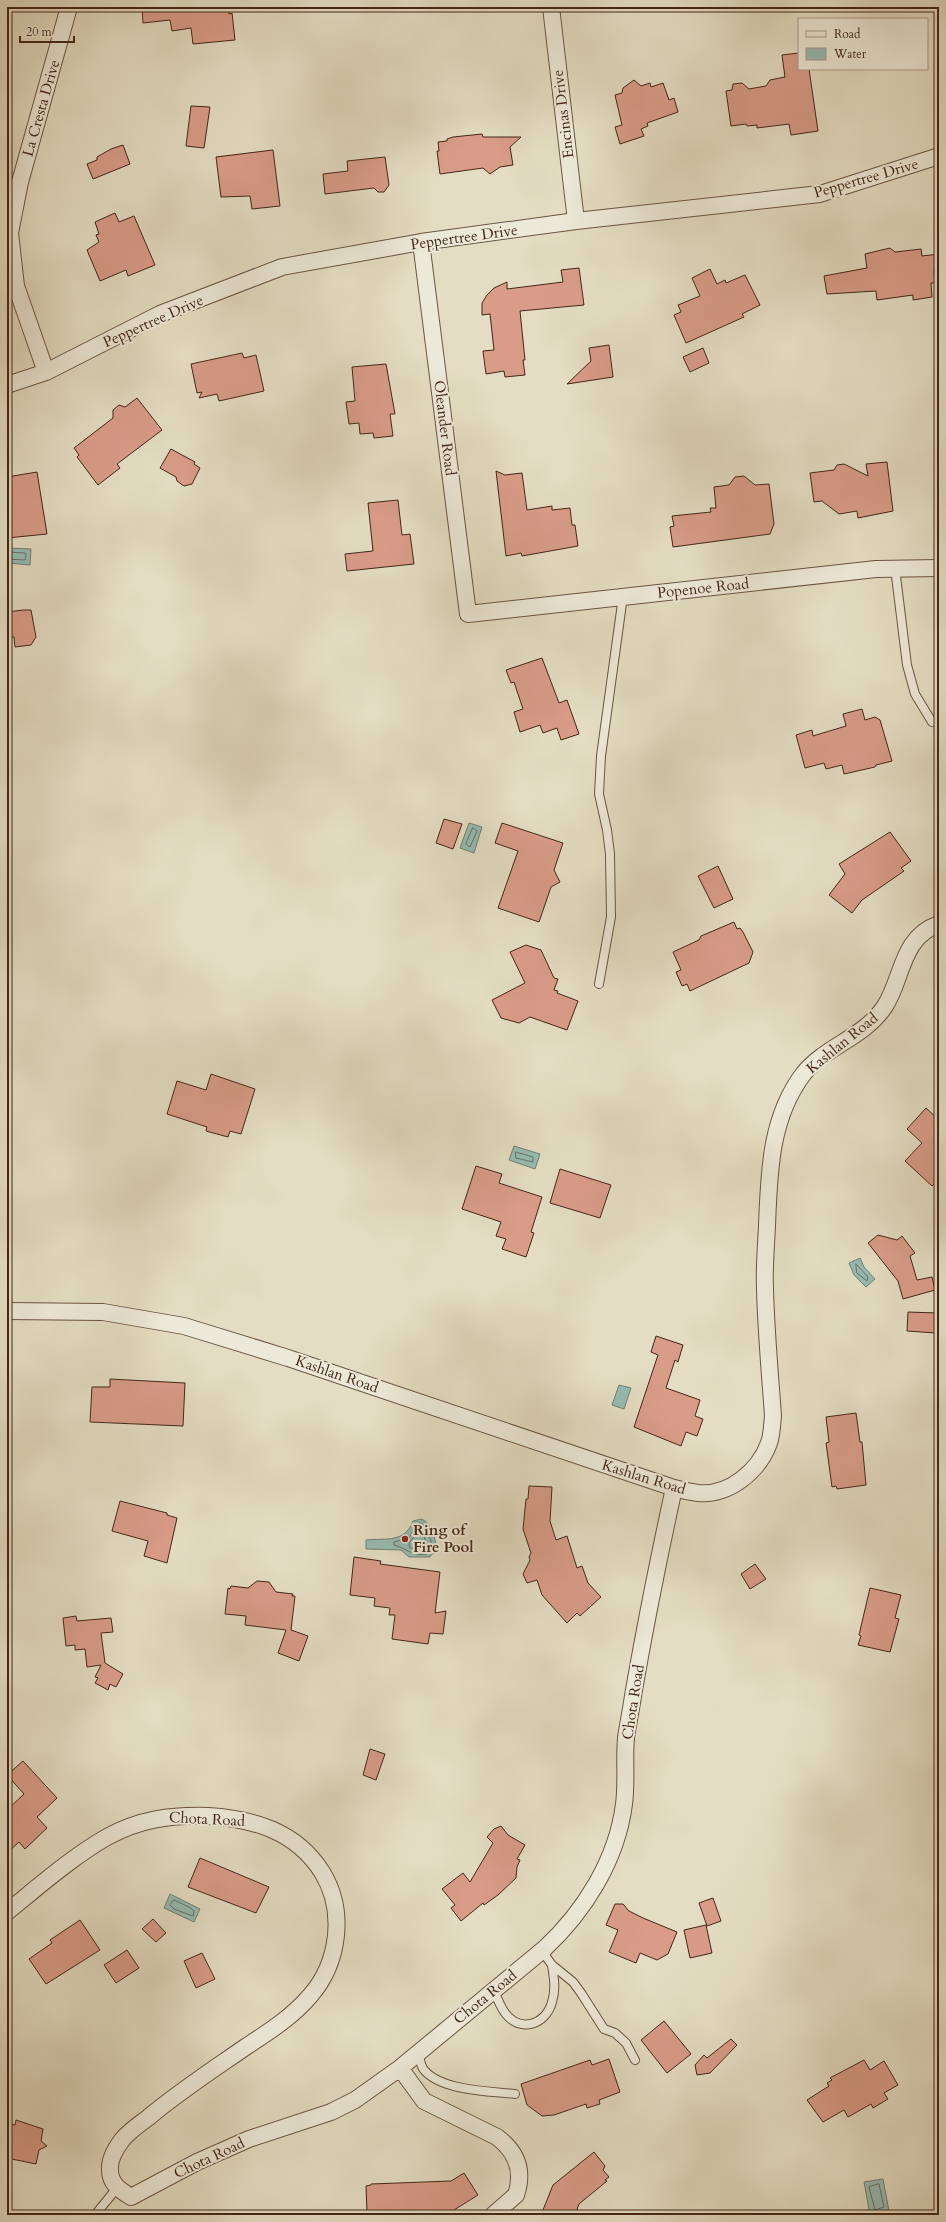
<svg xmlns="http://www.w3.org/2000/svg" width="946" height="2222" viewBox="0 0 946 2222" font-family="Cardo,serif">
  <rect width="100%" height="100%" fill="#e4ddc3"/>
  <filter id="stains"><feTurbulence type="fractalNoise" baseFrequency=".005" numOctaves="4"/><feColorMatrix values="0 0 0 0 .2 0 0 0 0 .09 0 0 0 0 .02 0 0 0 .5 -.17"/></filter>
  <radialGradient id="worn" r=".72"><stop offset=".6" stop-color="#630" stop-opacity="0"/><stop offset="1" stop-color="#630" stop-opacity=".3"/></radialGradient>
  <path fill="#95bcb2" stroke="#748074" d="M7 548 31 549 30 565 7 563Z
    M469 823 482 827 474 853 460 848Z
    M514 1146 540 1154 535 1169 509 1160Z
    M860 1258 864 1267 875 1279 866 1287 854 1275 849 1263Z
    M619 1385 631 1388 624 1409 612 1405Z
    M421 1519C432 1522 435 1539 437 1549L436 1553 432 1554 430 1557H409L401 1550 366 1549V1540C387 1538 405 1543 413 1521Z
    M170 1894 200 1909 194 1922 164 1908Z
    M883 2179 889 2211 870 2215 864 2182Z"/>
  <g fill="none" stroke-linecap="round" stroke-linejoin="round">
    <path stroke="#6c7164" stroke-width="1" d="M7 552 25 553 26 555 25 560 7 559
      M473 828 477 831 470 847 466 844Z
      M516 1152 533 1157V1162L516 1158Z
      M856 1264 868 1277 867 1281 857 1273Z
      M421 1523 427 1528 433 1548 427 1554C413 1557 406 1548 394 1545V1542L409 1538 417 1524Z
      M419 1531 423 1532 427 1547 423 1550 410 1548 409 1544Z
      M174 1900 189 1907 194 1911 193 1916 174 1909 170 1905Z
      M879 2184 884 2207 875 2210 869 2187Z"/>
  </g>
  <path fill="#d99c89" stroke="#432617" d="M142 7H228L229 14 232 13 235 40 193 44 191 28 172 31 170 20 143 23Z
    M799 53V69H809L818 131 791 135 789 124 757 128V125L747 126 746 124 731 126 726 91 732 90 733 84 742 83 749 89 766 86 770 80 785 77 782 55Z
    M634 80 641 86 650 83 651 87 663 83 669 100 674 98 678 112 647 123 648 126 641 129 644 136 620 144 615 127 622 125 615 95 622 93 623 88Z
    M191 106 210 107 204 148 186 146Z
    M482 134 483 137H521L510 147 513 165 500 167 490 174 483 168 440 174 437 151H439L438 142 447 141V139L453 137Z
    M123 145 130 164 93 179 87 164 97 160V157L111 149Z
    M273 150 280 206 252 209 250 196 221 197 216 157Z
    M385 157 389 185 384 192H378L374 188 325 194 323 174 348 171 347 161Z
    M115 213 119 222 134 216 155 265 128 276 126 270 100 281 87 250 99 242 96 235 99 234 95 222Z
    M890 248 895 252 921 249 922 256 939 254V271H934L935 283H931L932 297 913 300V295L877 300 876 291 827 294 824 276 867 268 865 254Z
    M579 268 584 305 520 311 525 360H523L525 375 505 377 504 371 486 374 483 351 494 350 490 314 482 315V303L487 295 494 288 507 282V289L563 282 561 270Z
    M710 269 717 284 725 280 726 283 745 275 760 305 742 314 744 317 686 343 674 315 681 312 678 305 700 296 692 278Z
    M609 345 613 377 567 384 591 361 589 348Z
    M703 348 709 363 690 372 683 357Z
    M242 353 244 358 256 355 264 391 219 401 217 394 199 398 202 392 197 393 191 364Z
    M386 364 395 414H390L393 436 374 438 373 433 360 434 359 423 349 424 346 402 355 401 352 367Z
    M137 398 162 430 117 464 120 468 98 485 77 457 79 455 74 448 113 418V410L119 405 125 407Z
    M171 449 195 462 194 464 200 468 192 484 184 486 177 481 176 477 160 468Z
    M887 462 893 511 858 518 857 511 839 514 822 501 814 502 810 473 834 470 837 465 844 464 868 476 866 464Z
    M496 471 505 475 522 473 527 510 552 506V510L570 508 572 525H575L578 546 522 556 521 553 506 556Z
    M37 472 47 534 7 538V477Z
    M744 476 755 485 769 484 774 524 770 534 673 547 670 527 674 526 672 516 711 512 710 508H716L714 487 729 485 735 477Z
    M398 500 402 535 410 534 414 564 347 571 345 554 373 551 368 503Z
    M23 610H31L36 637 31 645 15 647 14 637H7V612Z
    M542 658 559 703 567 700 579 734 561 740 557 728 543 733 540 725 520 732 514 712 523 709 514 682 511 683 506 670Z
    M862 709 865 720 875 717 880 720 892 761 876 765 875 767 844 774 842 765 826 769 824 763 805 768 796 735 812 730 813 736 846 726 843 714Z
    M444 819 462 824 453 849 436 843Z
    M502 823 563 843 554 870 560 882 551 887 539 922 498 908 518 851 495 843Z
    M890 832 911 861 901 868 904 871 862 900 852 913 829 895 845 874 839 864Z
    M718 866 733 899 714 908 698 876Z
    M734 922 737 929 740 928 743 932 753 952 749 963 690 991 687 984 682 986 676 972 681 970 673 952 699 940 701 936Z
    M526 945 541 950 554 978 558 979 554 990 558 991 557 993 578 1001 567 1030 530 1017 519 1023 501 1018 492 1000 525 983 510 952Z
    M211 1074 255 1089 241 1134 230 1131 228 1137 206 1131 207 1127 167 1114 177 1081 206 1090Z
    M926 1108 939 1120V1179L932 1186 905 1161 922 1143 907 1129Z
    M476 1166 502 1174 499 1183 542 1197 531 1232 534 1233 526 1257 502 1249 506 1239 496 1236 501 1222 462 1209Z
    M560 1169 611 1185 600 1218 550 1203Z
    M878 1235 897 1240 902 1236 915 1253 910 1256 917 1280 932 1277 935 1290 903 1299 898 1281 868 1243Z
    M908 1312 937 1313 936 1333 907 1331Z
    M656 1336 683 1345 678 1362 675 1360 666 1388 700 1400 695 1416 703 1419 697 1436 686 1432 681 1446 634 1427 658 1355 651 1352Z
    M110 1379 185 1383 183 1426 90 1422 92 1387H110Z
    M856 1413 860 1442H862L866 1485 837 1489 836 1486 832 1487 826 1443 829 1442 826 1417Z
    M529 1486 552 1487 550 1521 556 1540 567 1536 577 1568 582 1566 588 1583 601 1597 580 1616 577 1613 567 1623 542 1595 537 1580 527 1583 523 1574 530 1560 529 1557 531 1553 523 1529 526 1499H528Z
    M120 1501 167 1513V1515L177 1518 167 1563 144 1556 148 1541 112 1531Z
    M354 1557 381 1561 380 1564 440 1572 435 1613 446 1611 443 1634 430 1633 428 1644 392 1639 395 1615H389L390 1608 374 1606 375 1598 350 1595Z
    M755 1564 766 1579 750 1589 741 1574Z
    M257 1581 269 1582 276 1592 293 1594 292 1596H295L291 1630 308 1636 299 1661 278 1653 286 1630 245 1625 246 1616 225 1614 228 1588 230 1589 231 1586 248 1588Z
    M870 1588 901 1595 895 1618 899 1619 890 1652 858 1645 861 1636 859 1635Z
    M76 1616 77 1621 111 1618 113 1632 101 1633 105 1663 123 1674 116 1687 110 1684 108 1690 95 1683 98 1678 95 1677 101 1665 87 1667 85 1649 75 1650V1645L66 1646 63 1618Z
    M370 1749 385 1754 376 1780 363 1775Z
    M23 1761 57 1798 37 1817 47 1828 25 1849 19 1842 7 1853V1810L24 1794 7 1775Z
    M501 1826 508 1835 525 1845 517 1859 520 1860 517 1867 516 1878 498 1895 484 1905 483 1903 461 1921 451 1908 455 1905 442 1889 463 1873 470 1882 493 1843 487 1837 494 1829Z
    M200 1858 269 1887 256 1913 188 1887Z
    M713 1898 721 1921 707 1926 699 1903Z
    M615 1904H623L629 1911 643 1918 677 1932 668 1954 657 1960 640 1953 636 1963 609 1952 618 1930 606 1925Z
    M153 1919 166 1933 156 1942 142 1929Z
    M80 1920 100 1950 46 1984 29 1959 52 1943 50 1940Z
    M706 1925 712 1953 690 1958 684 1930Z
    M127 1950 139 1968 116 1983 104 1965Z
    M202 1953 215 1979 196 1988 184 1961Z
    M664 2021 691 2054 667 2073 641 2040Z
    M731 2039 737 2045 710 2073 697 2075 695 2065 704 2055 707 2058Z
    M609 2059 620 2092 599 2100 600 2104 587 2108 586 2104 554 2115 542 2116 527 2105 521 2084 590 2060 592 2065Z
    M864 2060 870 2070 884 2061 898 2085 884 2093 888 2099 873 2108 871 2104 848 2117 844 2110 823 2122 807 2100 829 2086 827 2083 832 2080 830 2078Z
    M16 2120 43 2129 41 2141 47 2146 39 2150 36 2164 7 2158V2123L15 2125Z
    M594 2152 605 2166 603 2170 609 2177 605 2180 607 2181 579 2204 575 2215H541L553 2185Z
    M464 2173 478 2195 446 2215H401L400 2211 367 2212 366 2186 371 2185V2184L451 2181Z"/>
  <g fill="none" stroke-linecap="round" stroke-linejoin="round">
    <defs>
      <path id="lane" d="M895 568 907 665 915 694 932 722
        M599 984 611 917 610 854 607 830 599 794 601 756 623 596
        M542 1951 552 1965 573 1982 581 1993 604 2029 615 2033 626 2043 635 2060
        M494 1990C497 1998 500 2006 505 2013 520 2033 546 2025 552 2002 556 1990 554 1978 552 1965
        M418 2052C420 2058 420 2065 424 2070 442 2091 489 2091 515 2094
        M95 2215 117 2188"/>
      <path id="street" d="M551 7 576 221
        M421 242 468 614 876 569 939 568
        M46 372 16 286 10 233 20 182 69 7
        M7 385 46 372 160 314 282 267 421 242 576 221 820 194 939 156
        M7 1311 103 1312 184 1326 288 1358 674 1488C681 1490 690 1492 698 1493 729 1496 759 1471 769 1443 772 1435 772 1424 773 1416 770 1373 766 1331 765 1289 764 1268 766 1247 767 1226 769 1173 770 1117 804 1073 826 1046 865 1037 885 1006 903 978 901 937 939 924
        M7 1912C38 1887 72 1857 107 1837 140 1819 170 1815 208 1816 254 1819 296 1831 322 1872 346 1911 339 1963 310 1996 292 2017 270 2031 247 2046 214 2069 180 2091 149 2117 140 2124 129 2131 122 2140 116 2148 109 2160 110 2170 110 2184 120 2190 131 2197L197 2162 249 2139 331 2112 355 2100 400 2068 544 1949C584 1912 617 1860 624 1804 627 1782 624 1759 626 1738 628 1724 631 1710 633 1696 645 1626 659 1557 674 1488
        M400 2068 424 2101 497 2137C517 2152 524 2171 516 2195L493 2215"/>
    </defs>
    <use href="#lane" stroke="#6b5442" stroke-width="10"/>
    <use href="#street" stroke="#6b5442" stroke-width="18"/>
    <use href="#lane" stroke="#ede9d8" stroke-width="8"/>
    <use href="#street" stroke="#ede9d8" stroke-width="16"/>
  </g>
  <circle fill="#8f2418" stroke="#ede9d8" stroke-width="1.5" cx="405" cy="1539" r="4"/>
  <g text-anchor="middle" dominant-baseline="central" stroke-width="4" stroke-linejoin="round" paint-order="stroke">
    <g font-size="15" fill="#432617" stroke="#ede9d8">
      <text transform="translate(41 108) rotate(-74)">La Cresta Drive</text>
      <text transform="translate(563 114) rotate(-97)">Encinas Drive</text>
      <text transform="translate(866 178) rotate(-16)">Peppertree Drive</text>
      <text transform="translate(464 237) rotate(-8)">Peppertree Drive</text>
      <text transform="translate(153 321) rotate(-24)">Peppertree Drive</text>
      <text transform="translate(445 428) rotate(83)">Oleander Road</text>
      <text transform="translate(703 588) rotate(-6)">Popenoe Road</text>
      <text transform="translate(842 1043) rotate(-39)">Kashlan Road</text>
      <text transform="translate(337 1374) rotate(19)">Kashlan Road</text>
      <text transform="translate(644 1477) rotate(17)">Kashlan Road</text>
      <text transform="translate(633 1702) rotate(-81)">Chota Road</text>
      <text transform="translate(207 1819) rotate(3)">Chota Road</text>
      <text transform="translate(485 1997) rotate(-39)">Chota Road</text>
      <text transform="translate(209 2158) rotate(-25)">Chota Road</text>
    </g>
    <g font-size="15" font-weight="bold" fill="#432617" stroke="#ede9d8" text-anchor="start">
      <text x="413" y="1530">Ring of<tspan x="413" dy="17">Fire Pool</tspan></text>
    </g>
  </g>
  <rect width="946" height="2222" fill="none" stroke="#e4ddc3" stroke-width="24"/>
  <rect x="8" y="8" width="930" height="2206" fill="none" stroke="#432617" stroke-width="2"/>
  <rect x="12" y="12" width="922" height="2198" fill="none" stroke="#432617"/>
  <rect x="798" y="18" width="130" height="52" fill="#ede9d8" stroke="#a99b8b"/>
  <rect x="806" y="31" width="20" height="6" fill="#ede9d8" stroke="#a99b8b"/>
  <text x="834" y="38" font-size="12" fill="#432617">Road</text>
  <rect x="806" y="48" width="20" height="12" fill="#95bcb2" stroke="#a99b8b"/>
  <text x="834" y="58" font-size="12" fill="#432617">Water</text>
  <path d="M20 36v6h54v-6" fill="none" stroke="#432617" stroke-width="2"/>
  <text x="26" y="36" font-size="12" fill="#432617" stroke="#ede9d8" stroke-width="3" paint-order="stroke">20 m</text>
  <rect width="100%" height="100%" filter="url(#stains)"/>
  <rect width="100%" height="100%" fill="url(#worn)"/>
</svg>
